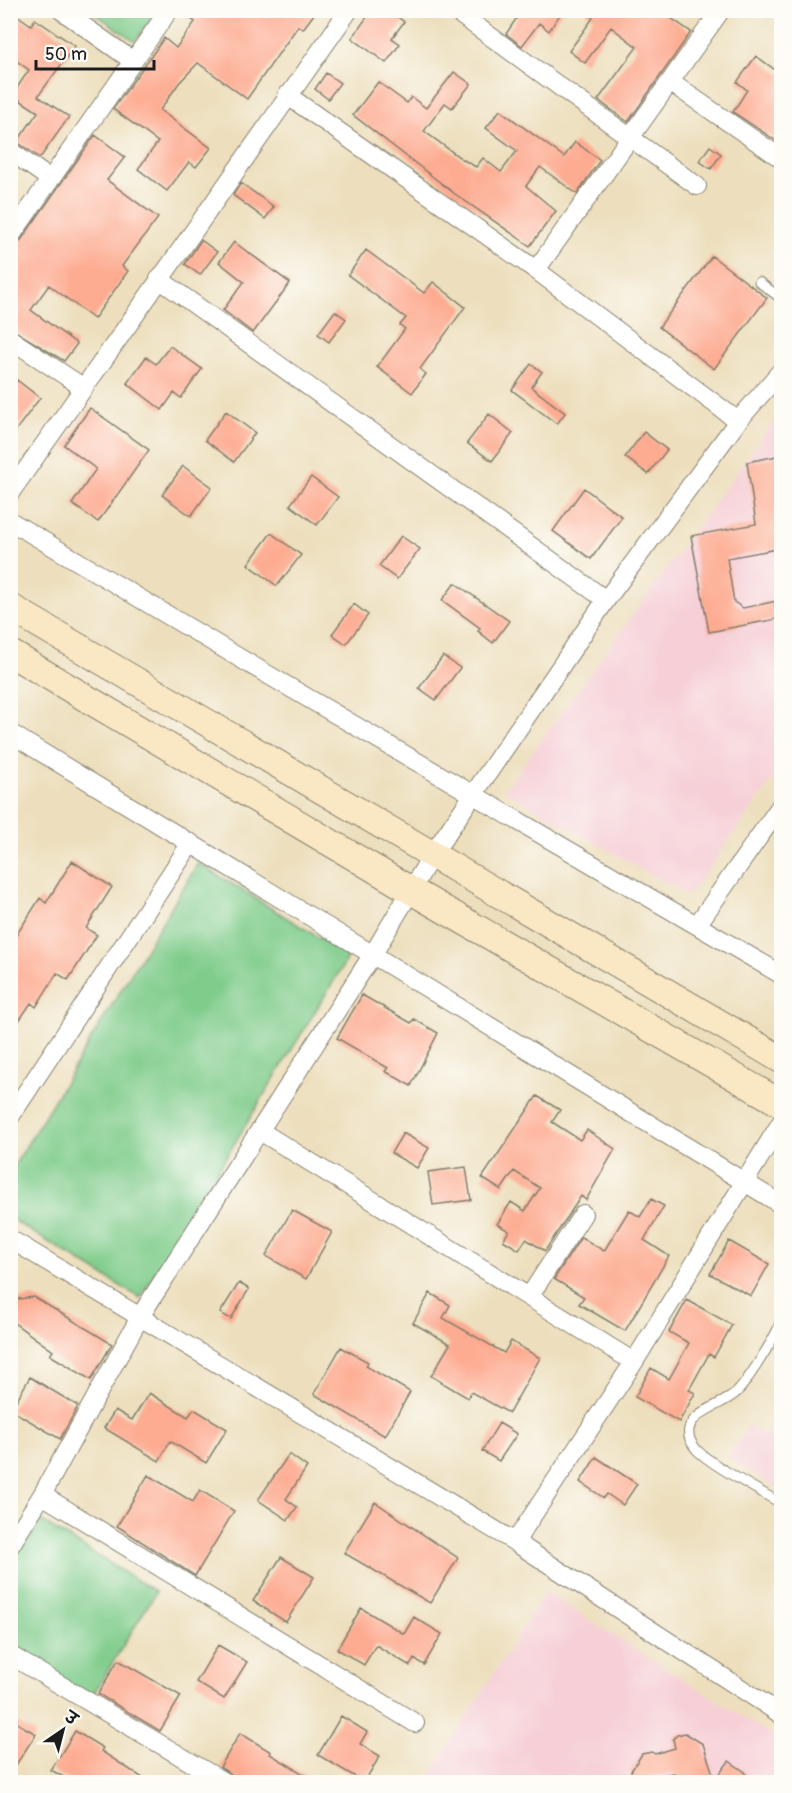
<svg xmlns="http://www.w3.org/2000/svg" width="792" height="1793" viewBox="0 0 792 1793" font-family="Pangolin,'Playpen Sans Deva',sans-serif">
  <rect width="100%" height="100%" fill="#fdfcf7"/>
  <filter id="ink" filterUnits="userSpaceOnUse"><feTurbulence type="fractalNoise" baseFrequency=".0167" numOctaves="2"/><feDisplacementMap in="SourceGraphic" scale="12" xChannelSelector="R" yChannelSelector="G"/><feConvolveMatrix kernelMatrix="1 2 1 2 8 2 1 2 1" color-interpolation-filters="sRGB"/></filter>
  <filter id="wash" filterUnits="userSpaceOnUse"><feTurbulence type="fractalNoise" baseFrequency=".008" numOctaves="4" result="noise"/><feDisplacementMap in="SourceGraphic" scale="24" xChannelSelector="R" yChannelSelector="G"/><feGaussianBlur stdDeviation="1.35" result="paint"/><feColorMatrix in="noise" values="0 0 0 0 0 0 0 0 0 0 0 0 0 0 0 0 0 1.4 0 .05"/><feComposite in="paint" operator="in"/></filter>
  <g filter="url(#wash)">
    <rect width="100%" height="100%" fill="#eddfbd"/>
    <path fill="#f6cfd7" d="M781 412V768L689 896 504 791Z
      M748 1425 781 1445V1490L728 1458Z
      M545 1592 781 1741V1782H426Z"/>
    <path fill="#7fcc8b" stroke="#4e7454" stroke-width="1.5" d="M91 11H157L135 41Z
      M198 863 349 956 140 1298 11 1219V1171Z
      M36 1518 156 1592 91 1698 11 1649 10 1560Z"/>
    <g id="blocks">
      <path fill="#fdab91" d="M10 10 31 25 35 19 75 46 38 96 69 117 40 158 17 142 38 112 12 95 29 70 10 56Z
        M180 10H317L303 29 298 26 247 99 198 63 179 83 160 110 211 148 196 167 189 162 167 191 138 169 158 142 113 109 164 38 176 48 195 22Z
        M372 10H389L404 22 392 38 400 44 386 63 352 38Z
        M522 10H563L549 31 539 23 522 46 506 34Z
        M583 10H659L691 32 628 122 598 100 637 47 611 27 585 63 569 51 593 18Z
        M756 56 782 75V137L778 142 733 112 747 90 737 82Z
        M454 72 471 84 452 108 445 103 424 131 462 159 476 167 483 158 501 172 517 151 486 128 500 110 564 157 575 142 600 160 577 194 540 167 526 186 556 211 530 246 455 194 353 115 378 82 407 103 411 97 426 108Z
        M326 73 340 83 328 99 315 89Z
        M95 135 125 157 107 180 158 218 122 266 128 271 94 319 49 285 31 310 77 344 64 361 10 328 11 251 19 243Z
        M710 146 721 154 711 169 699 161Z
        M241 183 274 207 265 219 233 195Z
        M201 240 217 252 200 275 185 264Z
        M234 242 290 283 253 333 223 310 244 282 219 262Z
        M366 250 424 293 433 282 465 307 420 369 426 374 412 393 377 367 405 329 400 325 406 318 348 275Z
        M712 256 767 298 714 369 659 327Z
        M335 311 346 319 329 342 318 334Z
        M170 346 202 369 181 398 174 393 162 410 127 383 146 357 156 364Z
        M531 364 542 372 531 387 565 413 557 424 512 390Z
        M17 380 40 398 10 438V389Z
        M90 408 149 450 98 522 72 504 96 469 64 445Z
        M226 411 255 433 234 462 205 440Z
        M489 414 513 433 492 461 467 443Z
        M644 432 667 450 648 474 625 457Z
        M782 455V548L727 558 734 602 743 608 782 600V618L709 632 691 536 756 524 747 462Z
        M183 466 212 487 191 516 162 495Z
        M311 477 338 497 317 525 290 505Z
        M584 488 622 517 591 559 553 531Z
        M271 533 301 555 277 586 248 564Z
        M401 536 420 549 397 579 379 566Z
        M455 583 509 621 493 643 478 631 480 628 442 600Z
        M354 604 368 615 346 644 332 634Z
        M443 656 460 668 436 700 419 688Z
        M72 861 112 887 86 928 97 935 68 980 57 973 36 1007 31 1003 10 1034V945L40 898 46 903Z
        M362 995 411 1023 414 1019 438 1033 411 1086 385 1071 388 1068 337 1038Z
        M537 1096 560 1110 552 1122 580 1140 587 1130 615 1149 586 1200 581 1196 545 1251 526 1239 519 1250 503 1240 509 1231 497 1224 511 1202 525 1211 540 1188 514 1171 501 1190 482 1178Z
        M403 1133 429 1148 417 1168 391 1153Z
        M466 1167 471 1200 433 1205 428 1172Z
        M651 1199 664 1206 644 1240 669 1256 625 1331 579 1304 584 1297 554 1279 581 1237 604 1251 629 1210 640 1217Z
        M292 1210 332 1232 306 1279 266 1256Z
        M729 1241 769 1264 751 1296 710 1274Z
        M239 1283 249 1289 231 1319 220 1313Z
        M430 1293 450 1305 443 1318 504 1353 511 1341 540 1358 509 1413 471 1392 468 1398 431 1376 450 1344 413 1323Z
        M34 1297 112 1344 91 1380 50 1355 53 1351 10 1320V1300Z
        M687 1300 732 1325 714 1357 709 1354 689 1390 695 1393 679 1422 635 1397 651 1368 669 1379 689 1343 669 1332Z
        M341 1347 368 1362 366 1366 410 1392 385 1436 314 1394Z
        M30 1377 78 1406 60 1439 11 1410Z
        M149 1393 188 1417 194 1409 227 1429 206 1463 170 1441 159 1461 104 1428 115 1410 132 1420Z
        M499 1423 517 1434 499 1461 482 1451Z
        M289 1454 307 1467 286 1499 297 1507 288 1520 258 1500Z
        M596 1457 637 1484 623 1505 607 1494 604 1498 580 1482Z
        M148 1475 193 1502 200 1490 234 1511 195 1576 117 1526Z
        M375 1502 458 1558 430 1603 344 1553Z
        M281 1557 314 1577 286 1622 253 1601Z
        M361 1608 404 1634 414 1617 442 1634 424 1665 414 1659 410 1666 376 1645 364 1665 337 1649Z
        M218 1645 247 1662 224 1699 196 1682Z
        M118 1660 181 1696 160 1731 98 1694Z
        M341 1716 367 1732 360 1744 380 1756 364 1782 318 1755Z
        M10 1719 36 1734 10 1774Z
        M75 1731 103 1748 101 1751 149 1782H72L51 1770Z
        M240 1733 271 1752 270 1754 317 1782H235L233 1776 220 1767Z
        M685 1733 703 1744 715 1780 729 1761 745 1772 748 1782H675L674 1773 652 1776 648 1782H632L631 1771 642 1754 652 1752 655 1754 675 1748 673 1739 677 1735Z"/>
    </g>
  </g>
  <g filter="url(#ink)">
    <use href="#blocks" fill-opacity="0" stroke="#847e6c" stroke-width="1.5"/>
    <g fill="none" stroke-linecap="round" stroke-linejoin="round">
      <defs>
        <path id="service" d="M759 282 782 299
          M782 1307C781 1313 781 1320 779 1326 774 1339 747 1382 737 1392 723 1407 669 1416 696 1449 709 1464 762 1492 782 1504"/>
        <path id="minor" d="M61 10 133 61
          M454 10 697 186
          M670 82 782 159
          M287 95 536 270 738 421
          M10 151 50 179
          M10 237 169 10
          M536 270 721 10
          M159 279 606 600
          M10 339 84 388
          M10 493 349 10
          M10 521 253 666 782 975
          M10 733 782 1205
          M697 925 782 804
          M10 1117 191 843
          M260 1131 634 1362
          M10 1239 515 1542 782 1715
          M529 1297 583 1214
          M42 1495 415 1723
          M515 1542 634 1362 782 1121
          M10 1546 42 1495 141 1315 373 954 432 855 606 600 738 421 782 370
          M10 1655 224 1782"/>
        <path id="secondary" d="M10 607 782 1060
          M10 653 412 891 782 1104"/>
      </defs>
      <use href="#service" stroke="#847e6c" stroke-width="11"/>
      <use href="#minor" stroke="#847e6c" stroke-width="20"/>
      <use href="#secondary" stroke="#847e6c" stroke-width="29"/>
      <use href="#service" stroke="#fff" stroke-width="9"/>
      <use href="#minor" stroke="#fff" stroke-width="18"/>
      <use href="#secondary" stroke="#fae7c3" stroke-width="27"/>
    </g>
  </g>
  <rect width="792" height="1793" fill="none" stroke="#fdfcf7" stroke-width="36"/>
  <g transform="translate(63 1730) rotate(35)" stroke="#fdfcf7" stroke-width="4.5" paint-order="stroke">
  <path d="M0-4.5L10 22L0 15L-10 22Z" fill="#1c1c1c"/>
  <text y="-9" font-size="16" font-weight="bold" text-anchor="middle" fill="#1c1c1c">उ</text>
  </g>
  <path d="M36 60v9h118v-9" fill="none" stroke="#1c1c1c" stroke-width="3"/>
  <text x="45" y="60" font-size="18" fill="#1c1c1c" stroke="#fdfcf7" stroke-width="4.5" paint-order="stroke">50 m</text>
</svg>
